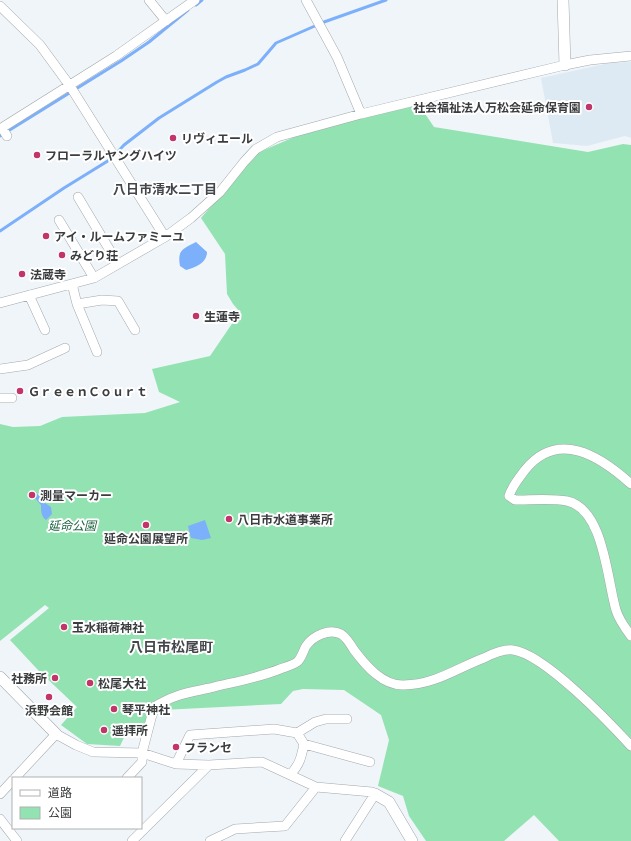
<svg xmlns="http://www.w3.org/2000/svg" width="631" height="841" viewBox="0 0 631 841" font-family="'IBM Plex Serif','Noto Sans JP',serif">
  <rect width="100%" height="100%" fill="#f0f5f9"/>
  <path fill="#deeaf3" d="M631 62V138L625 136 587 146 553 143 541 78 609 63Z"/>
  <path fill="#93e2b2" d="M419 105 434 127 588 152 623 144 631 145V841H559L534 815 504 841H426L409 816 403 796 378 786 389 740 381 715 344 690 303 689 293 691 281 704 162 710 140 736 129 727 120 746 87 744 61 725 77 707 38 670 10 640 49 608 45 605 0 641V424L13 427 40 426 62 417 145 413 180 402 159 392 152 369 210 356 240 312 233 304 227 294 225 254 201 218 257 153 299 135 344 122Z"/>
  <path fill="#7cb0fa" d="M196 242 207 252C207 263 196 267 186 270L180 266C177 250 183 249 196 242Z
    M38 494 40 496 42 501 51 507 52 514 46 520C41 516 41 511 41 505L34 497 35 495Z
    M205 520 211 538 202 540 191 538 188 526Z"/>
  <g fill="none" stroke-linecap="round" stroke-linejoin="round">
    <path stroke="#7cb0fa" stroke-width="3" d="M196 5 202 0
      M0 136 121 61 149 42 188 10
      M0 231 64 188 111 159 124 145 159 118 217 82 226 77 245 70 258 64 276 43 324 22 386 0"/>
    <defs>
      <path id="minor" d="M149 0 166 21
        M306 0 337 57 361 114
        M0 6 40 45 70 86 165 237
        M2 128 7 136
        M0 129 116 56 195 0
        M78 197 118 264
        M59 220 94 278
        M72 284 77 304 97 352
        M29 295 45 330
        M0 303 94 278 165 237 191 218 220 192 244 162 256 149 277 137 361 114 565 65 590 60 631 56
        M77 304 102 300 118 301 135 330
        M0 369 28 365 65 348
        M0 398H12
        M631 484C600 456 558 429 525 470 519 478 512 486 509 496L515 500C531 500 552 498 567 501 604 509 607 580 616 610 619 620 625 628 631 636
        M297 733 315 722 326 719H347
        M304 744 370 762
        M176 764 190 735 274 729 297 733 304 744C301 758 300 764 290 775
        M15 778 56 734 76 745 93 752 142 753 176 764 209 765 262 762 316 787 372 792 375 794 345 841
        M127 778 142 762V753L154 707C175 694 187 693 210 688 234 682 258 678 280 669 285 667 293 665 297 662 302 658 303 651 306 646 313 636 329 628 341 634 346 637 351 645 354 650 366 666 383 686 404 685 434 685 457 668 484 658 492 654 504 649 513 650 544 654 609 722 631 746
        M0 794 13 780
        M0 819 17 841
        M132 841 209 765
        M210 841 235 829 285 826 316 787"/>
      <path id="tertiary" d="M563 0 565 65
        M0 677 56 734
        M375 794 389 802 412 841"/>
    </defs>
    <use href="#minor" stroke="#a3a8ac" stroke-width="10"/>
    <use href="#tertiary" stroke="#a3a8ac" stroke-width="12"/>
    <use href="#minor" stroke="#fff" stroke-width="9"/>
    <use href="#tertiary" stroke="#fff" stroke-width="11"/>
  </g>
  <g fill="#c13568" stroke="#fff" stroke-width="1.5">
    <circle cx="589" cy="107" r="4"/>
    <circle cx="173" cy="138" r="4"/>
    <circle cx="37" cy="155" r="4"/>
    <circle cx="46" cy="236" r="4"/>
    <circle cx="62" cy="255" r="4"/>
    <circle cx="22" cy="274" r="4"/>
    <circle cx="196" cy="316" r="4"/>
    <circle cx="20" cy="391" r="4"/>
    <circle cx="32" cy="495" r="4"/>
    <circle cx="229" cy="519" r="4"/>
    <circle cx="146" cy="525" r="4"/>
    <circle cx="64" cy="627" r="4"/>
    <circle cx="55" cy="678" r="4"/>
    <circle cx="90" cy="683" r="4"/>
    <circle cx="49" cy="697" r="4"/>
    <circle cx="114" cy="709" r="4"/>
    <circle cx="104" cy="730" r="4"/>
    <circle cx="176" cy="747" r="4"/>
  </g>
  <g text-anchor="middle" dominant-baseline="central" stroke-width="4" stroke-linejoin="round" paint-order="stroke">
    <g font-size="12" font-weight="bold" fill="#3a3c3e" stroke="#fff" text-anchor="start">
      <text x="581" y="107" text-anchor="end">社会福祉法人万松会延命保育園</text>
      <text x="181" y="138">リヴィエール</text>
      <text x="45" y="155">フローラルヤングハイツ</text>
      <text x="54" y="236">アイ・ルームファミーユ</text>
      <text x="70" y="255">みどり荘</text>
      <text x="30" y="274">法蔵寺</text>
      <text x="204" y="316">生蓮寺</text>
      <text x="28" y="391">ＧｒｅｅｎＣｏｕｒｔ</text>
      <text x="40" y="495">測量マーカー</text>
      <text x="237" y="519">八日市水道事業所</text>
      <text x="146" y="538" text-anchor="middle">延命公園展望所</text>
      <text x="72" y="627">玉水稲荷神社</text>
      <text x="47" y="678" text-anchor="end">社務所</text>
      <text x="98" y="683">松尾大社</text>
      <text x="122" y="709">琴平神社</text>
      <text x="49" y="710" text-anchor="middle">浜野会館</text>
      <text x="112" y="730">遥拝所</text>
      <text x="184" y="747">フランセ</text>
    </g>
    <g font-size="12" font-style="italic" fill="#1e6440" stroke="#fff">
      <text x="72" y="525">延命公園</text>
    </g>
    <g font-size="13" font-weight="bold" fill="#43474b" stroke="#fff">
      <text x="165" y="189">八日市清水二丁目</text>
    </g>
    <g font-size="14" font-weight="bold" fill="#43474b" stroke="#fff">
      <text x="171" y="647">八日市松尾町</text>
    </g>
  </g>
  <rect x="12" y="777" width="130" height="52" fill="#ffffff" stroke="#b0b1b2"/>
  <rect x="20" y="790" width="20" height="6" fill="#ffffff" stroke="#b0b1b2"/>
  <text x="48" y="797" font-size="12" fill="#3a3c3e">道路</text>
  <rect x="20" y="807" width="20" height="12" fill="#93e2b2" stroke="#b0b1b2"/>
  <text x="48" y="817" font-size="12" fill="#3a3c3e">公園</text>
</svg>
